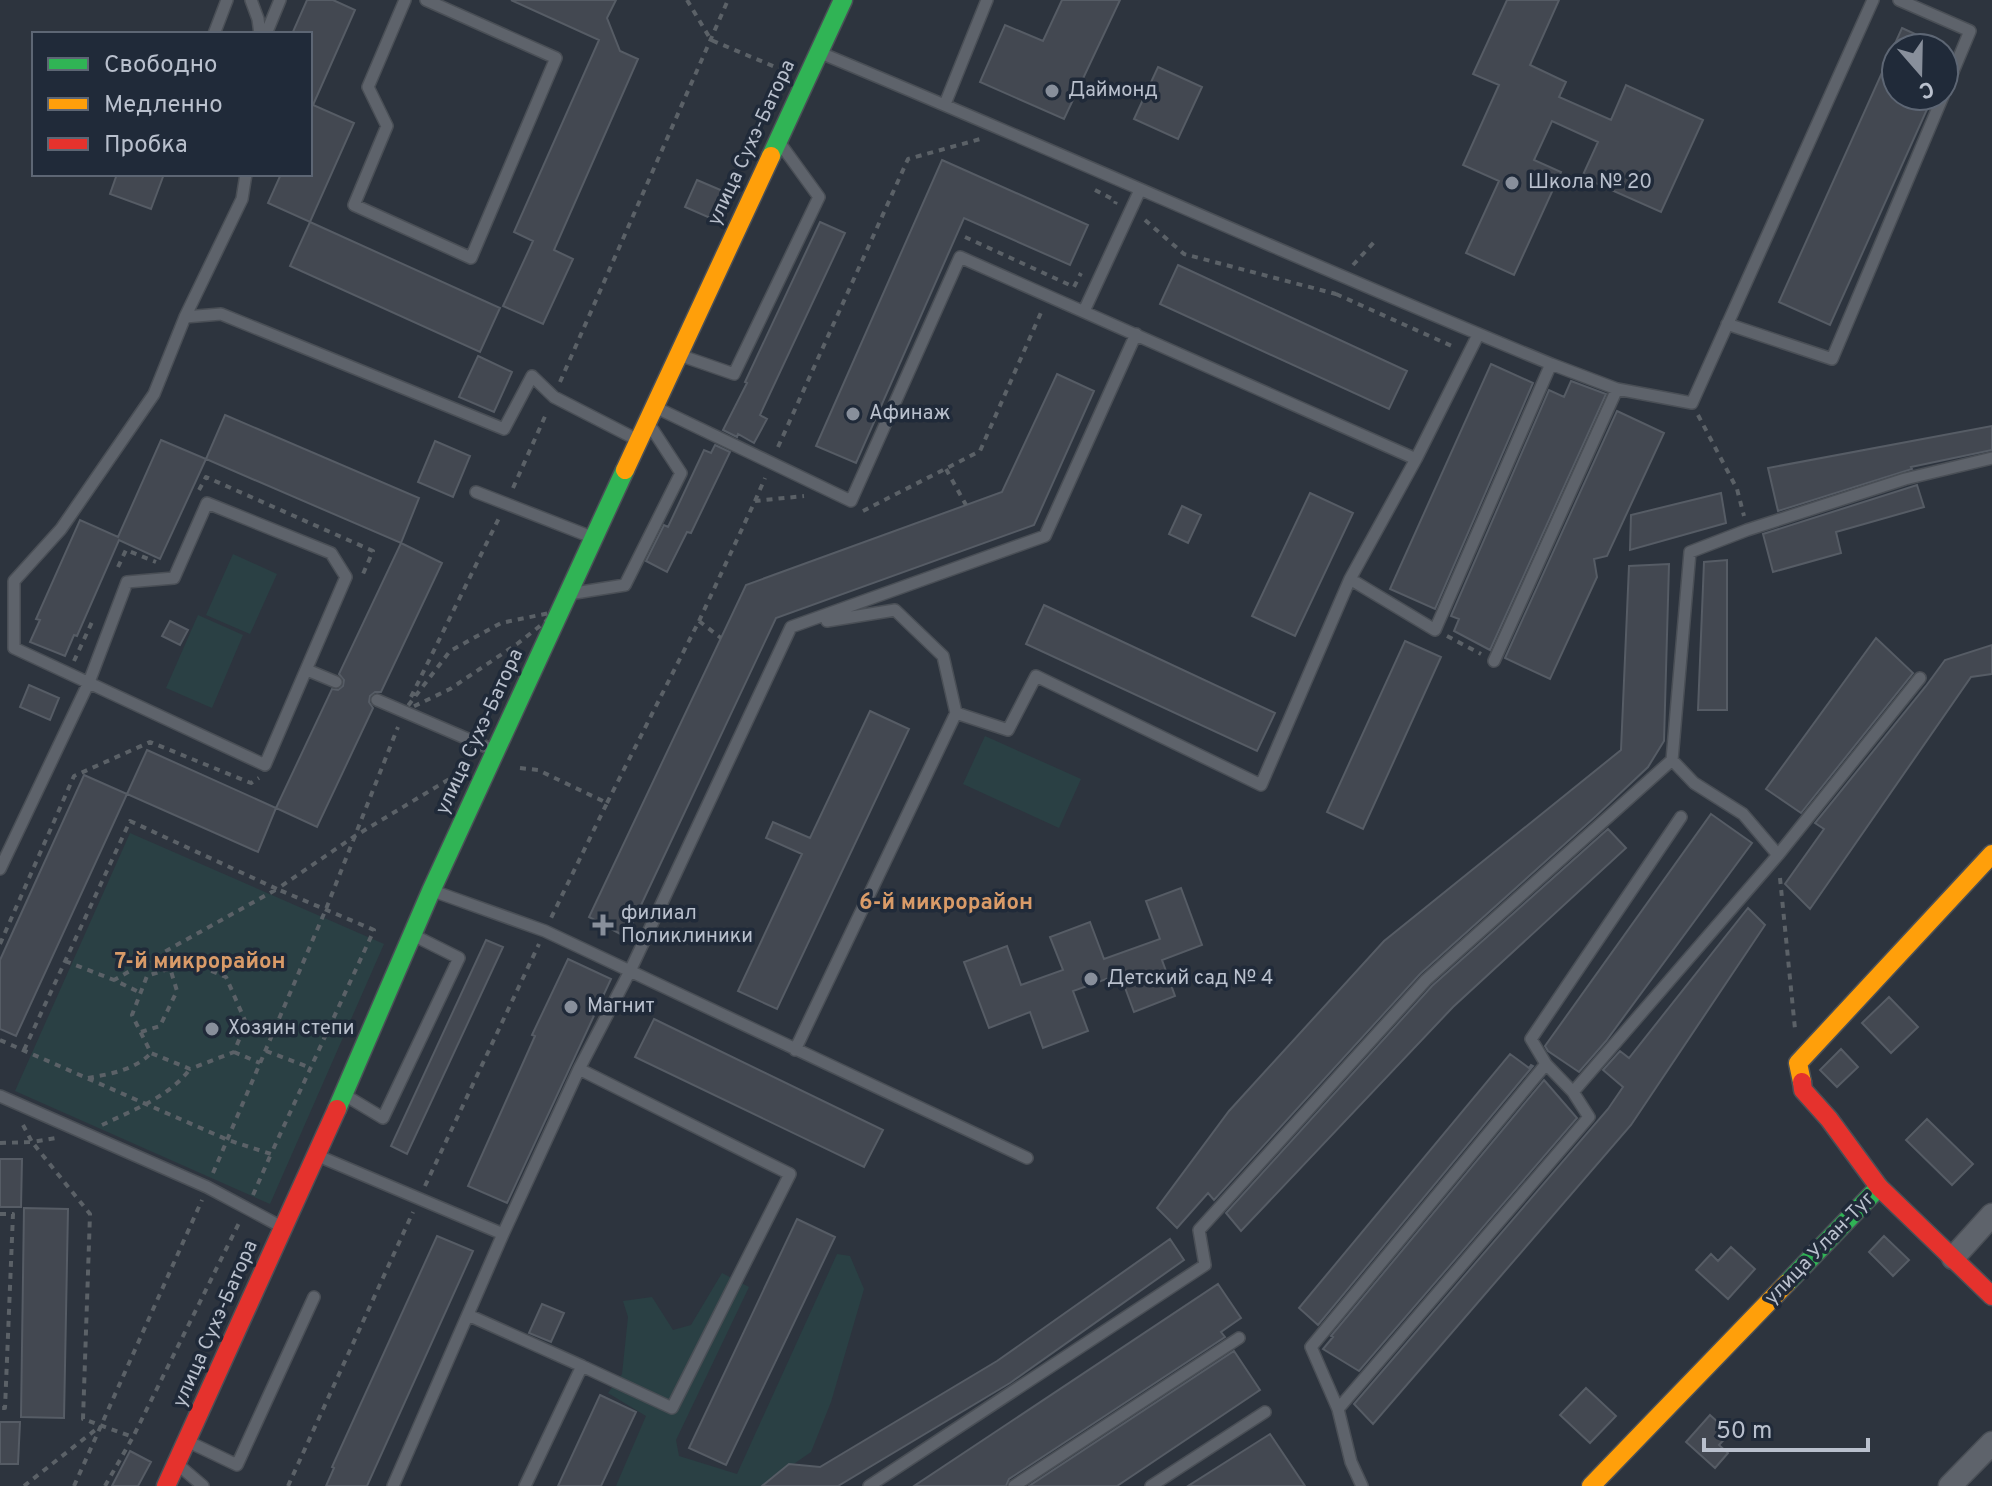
<svg xmlns="http://www.w3.org/2000/svg" width="1992" height="1486" viewBox="0 0 1992 1486" font-family="Overpass,sans-serif">
  <rect width="100%" height="100%" fill="#2d343e"/>
  <path fill="#2a4044" d="M233 554 277 574 250 634 206 615Z
    M198 615 243 635 212 708 166 688Z
    M985 736 1081 779 1059 828 963 784Z
    M130 833 384 944 270 1204 15 1091Z
    M837 1254 850 1256 864 1289 831 1402 811 1452 762 1486H616L646 1416 608 1393 622 1374 628 1317 623 1301 652 1297 673 1330 691 1325 722 1273 749 1287 676 1440 679 1456 737 1474Z"/>
  <path fill="#434851" stroke="#565c65" stroke-width="2" d="M307 0H333L355 10 313 105 354 123 310 222 268 203 281 174H310V34H292Z
    M511 0H616L607 18 620 51 638 59 554 250 573 259 543 324 503 306 533 241 514 232 599 40Z
    M1062 0H1120L1064 119 980 82 1005 25 1043 41Z
    M1507 0H1559L1530 65 1566 82 1559 97 1611 120 1626 85 1703 120 1661 212 1582 177 1598 142 1552 121 1534 160 1561 172 1514 275 1466 253 1499 181 1463 165 1499 85 1473 74Z
    M1902 28 1945 48H1896V96H1933L1830 325 1779 302Z
    M1158 67 1202 87 1178 139 1134 119Z
    M942 160 1088 225 1070 265 964 218 856 463 816 446Z
    M117 174H164L151 209 110 194Z
    M697 180 730 194 717 221 685 207Z
    M310 222 500 308 480 352 290 266Z
    M820 222 845 233 760 415 767 419 754 443 738 434 737 437 723 430 747 383 745 382Z
    M1178 265 1407 371 1389 409 1160 304Z
    M478 356 512 372 494 412 459 397Z
    M1491 364 1533 383 1435 609 1390 589Z
    M1057 374 1094 391 1034 525 776 618 626 937 589 917 746 585 1002 492Z
    M1571 381 1606 394 1490 650 1454 631 1459 619 1451 616 1549 390 1564 397Z
    M1617 411 1664 433 1607 556 1594 559 1597 577 1550 679 1505 658Z
    M225 415 419 498 401 543 206 459Z
    M1992 426V450L1911 467 1912 469 1778 511 1768 468Z
    M161 440 206 459 160 559 119 540 77 636 74 635 65 656 30 642 40 620 36 619 80 520 118 537Z
    M435 441 470 456 453 497 418 482Z
    M715 445 730 452 691 533 687 532 667 572 646 561 664 525 668 527 704 450 711 453Z
    M1917 485 1924 507 1836 532 1841 553 1773 572 1763 534Z
    M1310 493 1353 513 1295 636 1252 616Z
    M1721 493 1726 523 1630 550 1631 515Z
    M1182 506 1201 515 1188 543 1169 534Z
    M401 543 442 563 381 692H375L370 696 369 702 373 708 317 827 276 808 332 689 338 690 343 686 344 680 339 674Z
    M1727 560V710H1698L1704 562Z
    M1669 564 1664 741 1648 767 1596 816 1420 974 1214 1200 1208 1193 1177 1228 1157 1208 1229 1111 1384 941 1621 750 1629 566Z
    M1044 605 1275 713 1257 751 1026 644Z
    M170 621 188 630 180 645 162 636Z
    M1876 638 1913 673 1801 813 1766 789Z
    M1405 641 1441 657 1363 829 1327 812Z
    M1992 645V674L1971 677 1810 909 1785 884 1824 829 1815 823 1926 686 1945 660Z
    M29 685 59 698 50 720 20 707Z
    M870 711 909 729 777 1009 738 991 802 854 766 838 773 822 810 838Z
    M147 750 276 808 258 852 127 794Z
    M84 775 127 794 16 1036 0 1029V960Z
    M1711 814 1752 843 1606 1041 1579 1072 1548 1051 1545 1046Z
    M1608 829 1626 848 1453 1007 1241 1231 1226 1213 1432 986Z
    M1181 888 1202 945 1162 960 1175 996 1134 1012 1120 974 1073 991 1088 1031 1043 1048 1030 1012 989 1028 964 962 1007 946 1021 985 1063 970 1050 937 1090 922 1104 959 1160 939 1146 901Z
    M1748 908 1765 925 1631 1125 1373 1424 1354 1404 1608 1109 1623 1087 1603 1070 1620 1051 1629 1058Z
    M486 940 503 947 407 1154 391 1146Z
    M568 959 611 979 507 1203 468 1186 535 1036 532 1035Z
    M1889 997 1918 1027 1891 1053 1862 1023Z
    M654 1019 883 1130 864 1167 635 1057Z
    M1841 1049 1858 1067 1837 1087 1820 1070Z
    M1510 1054 1529 1068 1531 1065 1533 1066 1318 1325 1299 1308Z
    M1544 1080 1577 1118 1359 1371 1323 1349 1333 1337 1331 1336Z
    M1927 1119 1973 1164 1952 1185 1906 1140Z
    M0 1159H22L21 1207H0Z
    M24 1208 68 1209 64 1418 21 1417Z
    M797 1219 835 1237 726 1465 689 1448Z
    M437 1236 473 1251 367 1486H326L334 1468 332 1467Z
    M1884 1236 1909 1260 1893 1276 1869 1252Z
    M1170 1239 1184 1260 1010 1383 838 1486H762L789 1464 820 1467 997 1361Z
    M1731 1247 1755 1269 1728 1299 1696 1270 1711 1254 1718 1261Z
    M1218 1284 1241 1318 1221 1332 1225 1337 1009 1479 1006 1486H914Z
    M542 1304 564 1313 551 1342 529 1333Z
    M1234 1351 1260 1390 1117 1486H1029Z
    M1586 1388 1616 1416 1590 1443 1560 1415Z
    M600 1395 636 1412 601 1486H558Z
    M1710 1415 1730 1433 1719 1445 1728 1453 1715 1468 1686 1442Z
    M0 1422H20L18 1464H0Z
    M1270 1434 1305 1486H1188Z
    M130 1451 151 1462 138 1486H112Z"/>
  <g fill="none" stroke-linecap="round" stroke-linejoin="round">
    <defs>
      <path id="lane" d="M251 0 258 19 260 34
        M405 0 368 87 387 126 354 205 471 258 556 58 426 0
        M1899 0 1970 31 1944 93
        M214 34 227 0
        M266 34 280 0
        M823 54C1067 155 1307 264 1551 364L1617 389 1692 403 1873 0
        M945 104 987 0
        M1084 311 1140 190
        M185 317 221 314 504 429 532 376 554 397 634 438
        M1727 324 1832 359 1943 96
        M682 356 734 374 819 197 782 146
        M659 409 851 501 960 257 1416 459
        M476 492 589 536
        M1350 579 1435 630 1551 364
        M575 593 625 585 681 473 653 430
        M827 621 895 610 943 656 956 713 1008 730 1036 676 1261 785 1350 579 1416 459 1478 335
        M1494 661 1617 389
        M307 670 336 682
        M377 700 491 749
        M1778 855 1743 814 1694 783 1672 760 1690 552 1747 530 1905 479 1992 458
        M0 869 89 682 127 582 174 578 207 503 331 553 346 577 265 765 14 648V581L61 529 154 394 185 317 242 199 246 174
        M436 892 545 931 1027 1158
        M795 1050 956 713
        M1573 1092 1546 1064 1531 1039 1681 817
        M0 1096 207 1187 280 1226
        M348 1097 383 1118 459 958 415 936
        M323 1158 503 1234
        M468 1315 582 1366
        M1338 1409 1311 1347 1546 1064
        M191 1443 237 1465 314 1297
        M182 1468 203 1486
        M393 1486 503 1234 579 1069 630 971 791 627 1045 536 1136 334
        M525 1486 582 1366 672 1408 790 1174 579 1069
        M869 1486 1205 1265 1199 1230 1426 980 1672 760
        M1014 1486 1239 1338
        M1151 1486 1265 1412
        M1362 1486 1351 1462 1338 1409 1589 1117 1573 1092 1778 855 1920 678"/>
      <path id="street" d="M1953 1258 1992 1215
        M1950 1486 1992 1443"/>
      <path id="fast" d="M771 156 843 0
        M337 1109 431 891 625 470
        M1787 1283 1879 1187"/>
      <path id="slow" d="M625 470 771 156
        M1802 1082 1798 1063 1992 854
        M1591 1486 1787 1283"/>
      <path id="jam" d="M1802 1082 1803 1090 1829 1119 1879 1187 1992 1296
        M166 1486 337 1109"/>
    </defs>
    <use href="#lane" stroke="#4a4f56" stroke-width="14"/>
    <use href="#street" stroke="#4a4f56" stroke-width="25"/>
    <use href="#fast" stroke="#4a4f56" stroke-width="21"/>
    <use href="#slow" stroke="#4a4f56" stroke-width="21"/>
    <use href="#jam" stroke="#4a4f56" stroke-width="21"/>
    <path stroke="#5b6167" stroke-width="4" stroke-dasharray="6 6" stroke-linecap="butt" d="M687 0 711 40 780 69
      M1095 190 1116 201 1115 204
      M1145 220 1184 254 1336 294 1338 289
      M965 237 1074 287 1081 273
      M1353 265 1376 240
      M1336 294 1454 347
      M560 382 728 0
      M1698 415 1737 489 1744 516
      M778 447 908 159 984 138
      M946 469 966 505
      M513 488 547 412
      M199 490 206 477 373 551 363 574
      M755 501 765 478
      M863 511 980 451 1043 308
      M118 567 126 550 156 562
      M559 611 517 644 450 689 404 711 450 651 501 623Z
      M699 621 755 501 804 496
      M1447 636 1481 654
      M74 661 92 622
      M411 697 499 518
      M520 768 538 770 607 803 551 918
      M607 803 699 621 721 638
      M1780 878 1795 1029
      M0 944 74 776 150 742 251 783 259 778
      M65 961 114 980
      M189 962 226 977 246 1023 234 1052 190 1069 151 1053 132 1015 147 976Z
      M246 1023 273 1034
      M141 1032 160 1026 177 991 170 968
      M0 1040 228 1140 271 1154 374 930 277 889 114 980 141 993
      M24 1050 130 821 277 889 355 836 451 778
      M266 1051 311 1068
      M234 1052 260 1063
      M88 1078C110 1074 135 1070 151 1053
      M23 1125 32 1142 56 1138
      M102 1125C133 1110 169 1097 190 1069
      M0 1143 32 1142 90 1214 83 1419 133 1437
      M213 1173 326 909 398 727
      M425 1186 539 944
      M253 1195 271 1154
      M0 1214H13L5 1408H0
      M24 1486 99 1427
      M74 1486 202 1200
      M105 1486 133 1437 240 1221
      M288 1486 413 1212"/>
    <use href="#lane" stroke="#5e636b" stroke-width="11"/>
    <use href="#street" stroke="#5e636b" stroke-width="22"/>
    <use href="#fast" stroke="#30b455" stroke-width="18"/>
    <use href="#slow" stroke="#ff9f0a" stroke-width="18"/>
    <use href="#jam" stroke="#e5322d" stroke-width="18"/>
  </g>
  <g fill="#888f9b" stroke="#202a39" stroke-width="3">
    <circle cx="1052" cy="91" r="8"/>
    <circle cx="1512" cy="183" r="8"/>
    <circle cx="853" cy="414" r="8"/>
    <path d="M599 913h8v8h8v8h-8v8h-8v-8h-8v-8h8z"/>
    <circle cx="1091" cy="979" r="8"/>
    <circle cx="571" cy="1007" r="8"/>
    <circle cx="212" cy="1029" r="8"/>
  </g>
  <g text-anchor="middle" dominant-baseline="central" stroke-width="7" stroke-linejoin="round" paint-order="stroke">
    <g font-size="20" fill="#b9c0cd" stroke="#202a39" text-anchor="start">
      <text x="1068" y="91">Даймонд</text>
      <text x="1528" y="183">Школа № 20</text>
      <text x="869" y="414">Афинаж</text>
      <text x="621" y="914">филиал<tspan x="621" dy="23">Поликлиники</tspan></text>
      <text x="1107" y="979">Детский сад № 4</text>
      <text x="587" y="1007">Магнит</text>
      <text x="228" y="1029">Хозяин степи</text>
    </g>
    <g font-size="20" fill="#b9c0cd" stroke="#202a39">
      <text transform="translate(752 143) rotate(-65)">улица Сухэ-Батора</text>
      <text transform="translate(480 732) rotate(-65)">улица Сухэ-Батора</text>
      <text transform="translate(1820 1249) rotate(-46)">улица Улан-Туг</text>
      <text transform="translate(216 1324) rotate(-66)">улица Сухэ-Батора</text>
    </g>
    <g font-size="22" font-weight="bold" fill="#d99b68" stroke="#202a39">
      <text x="946" y="903">6-й микрорайон</text>
      <text x="200" y="962">7-й микрорайон</text>
    </g>
  </g>
  <rect x="32" y="32" width="280" height="144" fill="#202a39" stroke="#5d6674" stroke-width="2"/>
  <rect x="48" y="58" width="40" height="12" fill="#30b455" stroke="#5d6674" stroke-width="2"/>
  <text x="104" y="72" font-size="24" fill="#b9c0cd">Свободно</text>
  <rect x="48" y="98" width="40" height="12" fill="#ff9f0a" stroke="#5d6674" stroke-width="2"/>
  <text x="104" y="112" font-size="24" fill="#b9c0cd">Медленно</text>
  <rect x="48" y="138" width="40" height="12" fill="#e5322d" stroke="#5d6674" stroke-width="2"/>
  <text x="104" y="152" font-size="24" fill="#b9c0cd">Пробка</text>
  <g transform="translate(1920 72) rotate(160)"><circle r="38" fill="#202a39" stroke="#5d6674" stroke-width="2"/>
  <path d="M0-6L14 30L0 20L-14 30Z" fill="#888f9b"/>
  <text y="-12" font-size="22" font-weight="bold" text-anchor="middle" fill="#b9c0cd">С</text>
  </g>
  <path d="M1704 1438v12h164v-12" fill="none" stroke="#b9c0cd" stroke-width="4"/>
  <text x="1716" y="1438" font-size="24" fill="#b9c0cd" stroke="#202a39" stroke-width="6" paint-order="stroke">50 m</text>
</svg>
